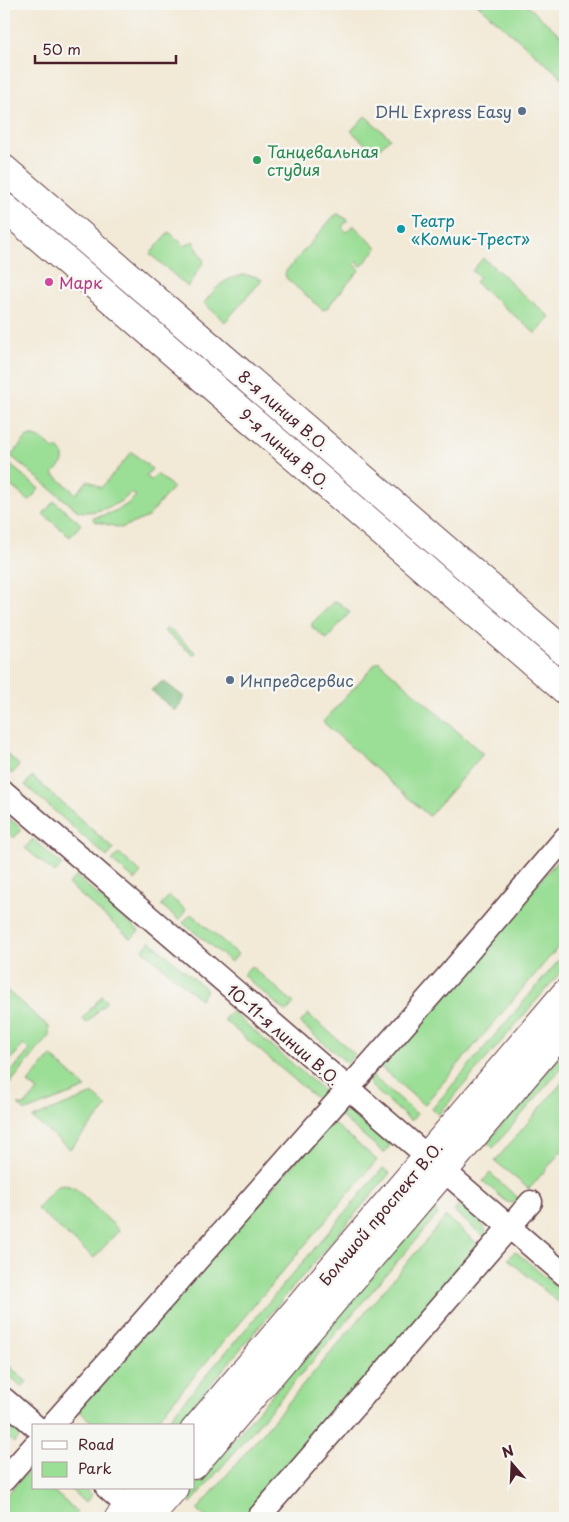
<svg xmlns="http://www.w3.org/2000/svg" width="569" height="1522" viewBox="0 0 569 1522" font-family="'Playpen Sans',sans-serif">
  <rect width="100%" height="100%" fill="#f6f6f2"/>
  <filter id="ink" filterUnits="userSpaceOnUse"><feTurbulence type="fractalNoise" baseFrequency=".02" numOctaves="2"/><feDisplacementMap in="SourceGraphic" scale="10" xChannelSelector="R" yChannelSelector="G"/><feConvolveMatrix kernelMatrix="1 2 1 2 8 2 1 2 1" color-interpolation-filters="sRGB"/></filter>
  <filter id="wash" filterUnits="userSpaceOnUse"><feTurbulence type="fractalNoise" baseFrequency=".0096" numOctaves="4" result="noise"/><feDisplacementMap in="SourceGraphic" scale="20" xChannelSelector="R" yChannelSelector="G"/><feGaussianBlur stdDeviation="1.12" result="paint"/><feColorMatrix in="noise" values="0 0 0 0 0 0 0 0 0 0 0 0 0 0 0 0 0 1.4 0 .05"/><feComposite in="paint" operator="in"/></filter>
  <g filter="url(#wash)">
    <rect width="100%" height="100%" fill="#f2e9d6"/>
    <path fill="#9bde96" stroke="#727e60" d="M477 4H525L565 39V80Z
      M365 116 390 138 375 153 351 131Z
      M338 214 348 220 342 227 347 232 353 225 377 248 362 266 356 262 354 264 360 269 327 308 323 310 287 279 285 275 286 271 334 216Z
      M169 232 185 246 193 241 204 261 188 287 150 254Z
      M483 258 510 281 512 285 550 317 536 334 475 282 479 277 472 271Z
      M244 275 254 276 262 280 225 322 204 303C217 287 222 279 244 275Z
      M31 436C40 435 47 444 55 450L57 447 63 454V462L53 474 76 494 87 481H90L101 488 132 452 152 469 146 476 151 480 157 474 173 487 148 517 121 528 94 521 93 518C109 514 125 509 136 496L131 493C119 505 95 515 78 511L11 456 26 438Z
      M6 461 39 489 29 501 4 480V466Z
      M54 501 81 524 70 537 43 514Z
      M334 602H338L350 612 327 639 312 627V623Z
      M168 628 196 653 193 655 164 631Z
      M378 661 483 754 429 816 323 722Z
      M4 751 19 765 12 774 4 767Z
      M32 776 114 849 107 857 25 785Z
      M4 814 22 829 14 838 4 829Z
      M33 839 62 865 55 873 25 848Z
      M565 852V939L424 1105 379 1066Z
      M119 853 141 873 135 880 112 861Z
      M76 876 139 931 131 939 68 884Z
      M169 896 186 910 179 920 161 905Z
      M191 914 238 954 231 962 183 923Z
      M150 941 207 990 200 999 143 950Z
      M565 953V967L438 1115 432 1109Z
      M251 966 294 1003 286 1012 243 975Z
      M4 988 49 1027V1036L4 1091V1080L30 1050 23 1045 4 1068Z
      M102 996 107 1001 87 1023 82 1019Z
      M231 1011 324 1091 317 1099 224 1020Z
      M308 1014 355 1054 347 1063 300 1023Z
      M565 1051V1064L493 1148 487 1142Z
      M51 1056 86 1088 26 1111 18 1105H25L38 1091 28 1083Z
      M370 1074 417 1114 411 1121 371 1086 369 1082Z
      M565 1079V1147L529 1189 495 1161Z
      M93 1094 107 1107 70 1149 32 1118Z
      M342 1111 353 1112 391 1144 384 1153 338 1114Z
      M331 1121 377 1160 152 1426H97L77 1410Z
      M383 1168 390 1173 175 1426H163Z
      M490 1173 520 1200 512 1203 507 1202 483 1181Z
      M63 1185 69 1186 76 1189 119 1230 94 1258 37 1209 56 1187Z
      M460 1204C470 1213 490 1224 486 1239L454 1211Z
      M431 1208 438 1214 191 1503 184 1498 192 1488H194V1486Z
      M446 1217 480 1246 248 1518H206L197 1510Z
      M515 1251 565 1294V1308L508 1259Z
      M4 1361 27 1382 22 1387 4 1370Z
      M4 1417 22 1433 14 1443 4 1434Z
      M29 1470 34 1475V1488H50L77 1512 72 1518H4V1498Z
      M69 1488H84L92 1495 85 1503Z"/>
    <path fill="#7cbd7f" stroke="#636e55" d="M163 681 184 697 179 707 175 711 151 690Z"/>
  </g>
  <g filter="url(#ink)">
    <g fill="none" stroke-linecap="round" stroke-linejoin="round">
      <defs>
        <path id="minor" d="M4 792 565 1275
          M4 1399 35 1426
          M51 1426 452 971 565 838
          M4 1480 34 1446
          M107 1488 141 1518
          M258 1518 531 1202"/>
        <path id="secondary" d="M4 169 565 652
          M4 207 565 690
          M194 1431 565 994
          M194 1465 565 1028
          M119 1518 145 1488
          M148 1518 174 1488"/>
      </defs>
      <use href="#minor" stroke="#633d45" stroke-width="25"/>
      <use href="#secondary" stroke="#633d45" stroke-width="30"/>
      <use href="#minor" stroke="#fff" stroke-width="22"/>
      <use href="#secondary" stroke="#fff" stroke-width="28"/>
    </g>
  </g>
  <g fill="#5c6f8a" stroke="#f6f6f2" stroke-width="2">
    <circle cx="522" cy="111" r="5"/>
    <circle cx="230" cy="680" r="5"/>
  </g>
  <circle fill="#2e9e5b" stroke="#f6f6f2" stroke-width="2" cx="257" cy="160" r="5"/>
  <circle fill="#0f9aa8" stroke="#f6f6f2" stroke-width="2" cx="401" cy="229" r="5"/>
  <circle fill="#d1479c" stroke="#f6f6f2" stroke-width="2" cx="49" cy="282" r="5"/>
  <g text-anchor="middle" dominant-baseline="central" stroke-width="5" stroke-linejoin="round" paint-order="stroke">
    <g font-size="16" fill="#4e5e75" stroke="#f6f6f2" text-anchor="end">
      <text x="512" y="111">DHL Express Easy</text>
      <text x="240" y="680" text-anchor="start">Инпредсервис</text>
    </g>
    <g font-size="16" fill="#27864d" stroke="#f6f6f2" text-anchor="start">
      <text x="267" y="151">Танцевальная<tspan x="267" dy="18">студия</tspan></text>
    </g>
    <g font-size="16" fill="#0d838f" stroke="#f6f6f2" text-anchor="start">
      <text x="411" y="220">Театр<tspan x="411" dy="18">«Комик-Трест»</tspan></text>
    </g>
    <g font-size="16" fill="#b23c85" stroke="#f6f6f2" text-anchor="start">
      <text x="59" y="282">Марк</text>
    </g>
    <g font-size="16" fill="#4a1f2b" stroke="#f6f6f2">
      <text transform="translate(284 410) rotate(41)">8-я линия В.О.</text>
      <text transform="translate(285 448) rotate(41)">9-я линия В.О.</text>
      <text transform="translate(284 1034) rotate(41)">10-11-я линии В.О.</text>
      <text transform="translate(380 1213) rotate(-50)">Большой проспект В.О.</text>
    </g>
  </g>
  <rect width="569" height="1522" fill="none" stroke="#f6f6f2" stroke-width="20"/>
  <rect x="32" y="1424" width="162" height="65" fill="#f6f6f2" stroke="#b1a0a2"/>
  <rect x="42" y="1441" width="25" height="8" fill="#ffffff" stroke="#b1a0a2"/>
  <text x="78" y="1450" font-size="15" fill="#4a1f2b">Road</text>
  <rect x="42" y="1462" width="25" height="15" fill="#9bde96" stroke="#b1a0a2"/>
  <text x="78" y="1474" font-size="15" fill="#4a1f2b">Park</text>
  <g transform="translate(512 1464) rotate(341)" stroke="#f6f6f2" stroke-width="4" paint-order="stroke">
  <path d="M0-4L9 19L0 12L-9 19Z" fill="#4a1f2b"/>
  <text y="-8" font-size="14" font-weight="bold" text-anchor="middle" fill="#4a1f2b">N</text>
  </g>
  <path d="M35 55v8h141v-8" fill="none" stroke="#4a1f2b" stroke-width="2.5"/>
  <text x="42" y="55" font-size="15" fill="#4a1f2b" stroke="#f6f6f2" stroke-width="4" paint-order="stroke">50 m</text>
</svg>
